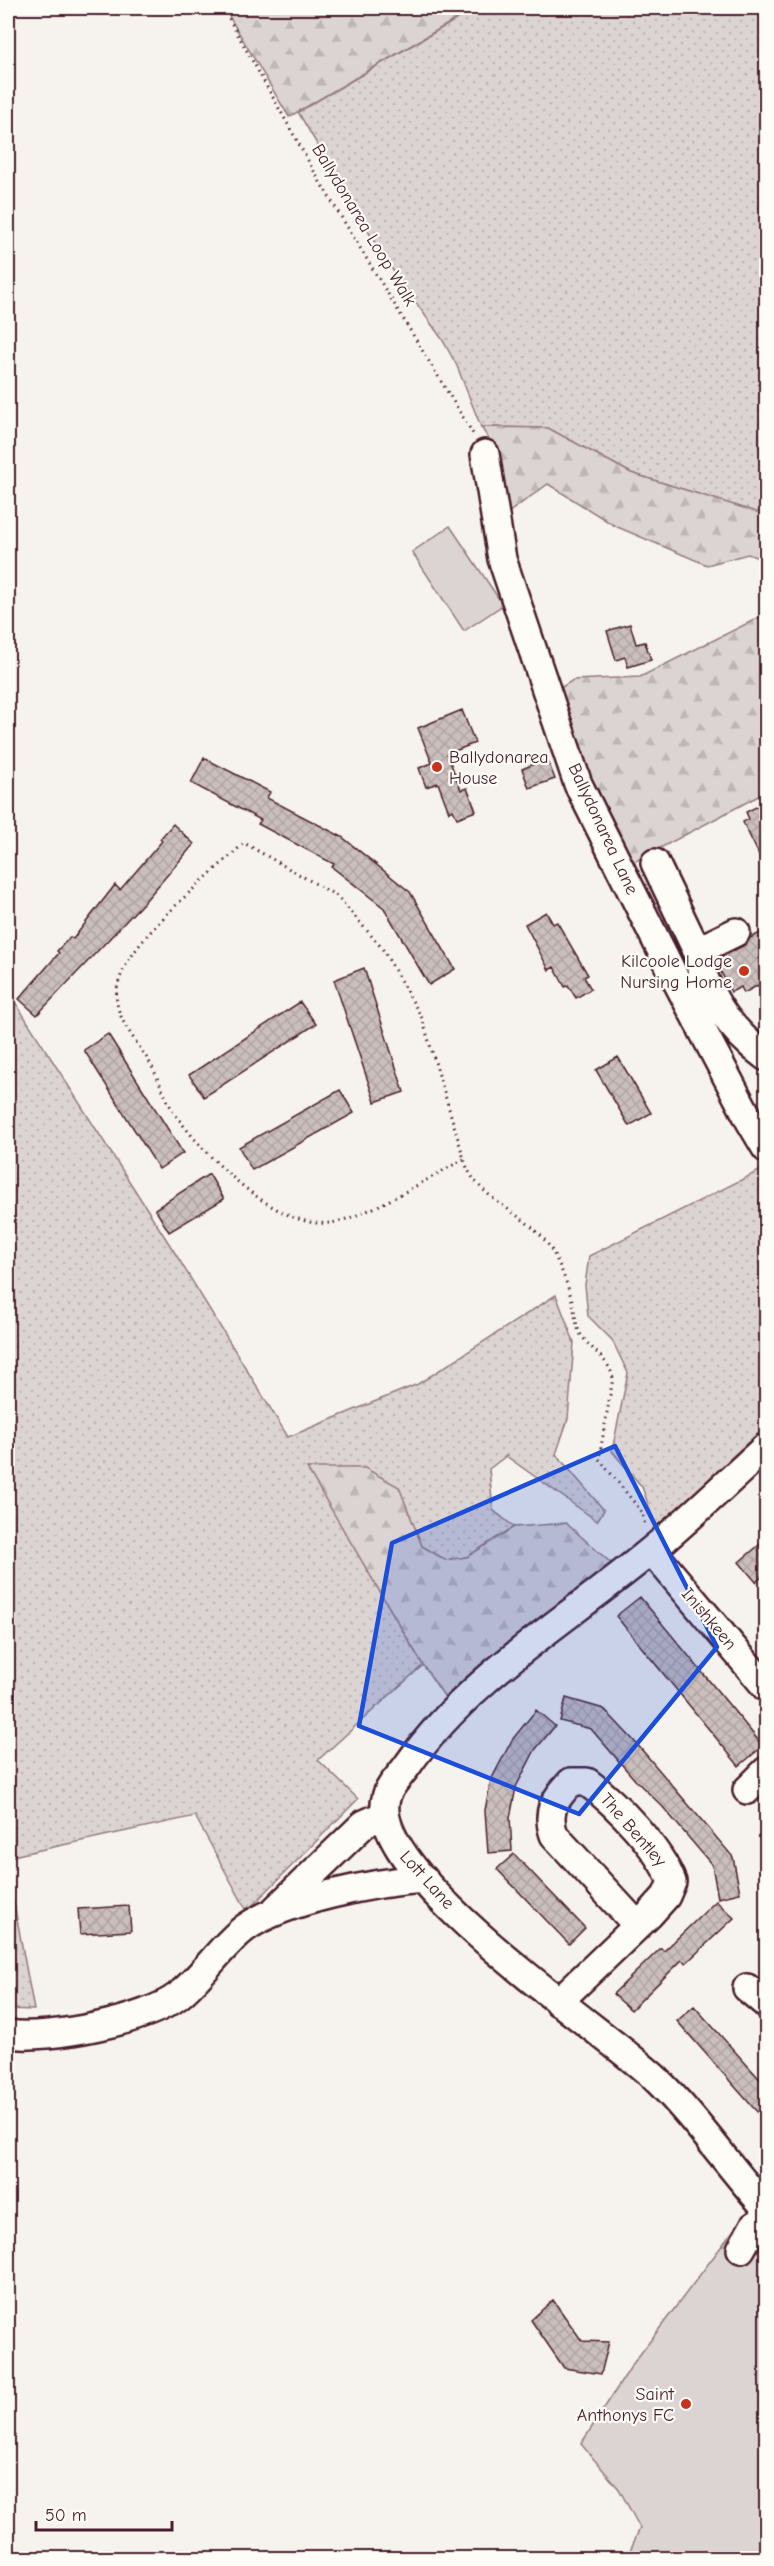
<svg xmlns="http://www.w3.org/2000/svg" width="774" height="2566" viewBox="0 0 774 2566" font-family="'Comic Neue',sans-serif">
  <defs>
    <pattern id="grass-dots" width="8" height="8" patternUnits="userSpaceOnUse" patternTransform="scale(1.5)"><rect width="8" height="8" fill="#dcd4d2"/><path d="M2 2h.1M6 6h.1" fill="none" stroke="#beb6b4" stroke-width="1.8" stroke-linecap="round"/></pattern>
    <pattern id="forest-firs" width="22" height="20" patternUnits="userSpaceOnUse" patternTransform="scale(1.5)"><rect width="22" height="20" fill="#dcd4d2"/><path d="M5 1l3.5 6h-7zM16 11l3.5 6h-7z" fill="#beb6b4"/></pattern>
    <pattern id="building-cross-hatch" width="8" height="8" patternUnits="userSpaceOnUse" patternTransform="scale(1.5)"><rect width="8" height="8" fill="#cbbfbe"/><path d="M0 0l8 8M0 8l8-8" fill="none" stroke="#b0a4a3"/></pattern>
  </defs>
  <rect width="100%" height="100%" fill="#f6f3ef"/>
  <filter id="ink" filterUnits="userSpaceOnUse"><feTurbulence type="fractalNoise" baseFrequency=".0167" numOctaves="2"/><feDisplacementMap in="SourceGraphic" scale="12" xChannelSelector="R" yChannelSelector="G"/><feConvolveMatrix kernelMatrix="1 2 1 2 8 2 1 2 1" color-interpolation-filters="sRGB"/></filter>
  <g filter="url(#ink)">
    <path fill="url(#grass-dots)" stroke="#937a7e" stroke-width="1.5" d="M476 8H766V515L631 473 548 428 481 427 457 366 442 339 384 258 298 112Z
      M8 991 175 1253 288 1437 418 1384 556 1295 574 1342 568 1419 556 1454 604 1510 597 1521 506 1456 489 1469 493 1510 514 1527 467 1557 445 1560 422 1546 398 1487 308 1468 423 1665 318 1760 358 1799 247 1911 195 1816 8 1857Z
      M761 1170 766 1183V1428L658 1533 642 1487 612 1451 628 1373 612 1340 588 1316 585 1285 589 1256Z
      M8 1871 34 2010 8 2009Z"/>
    <path fill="url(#forest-firs)" stroke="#937a7e" stroke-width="1.5" d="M224 8H475L289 117Z
      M481 427 548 428 631 473 766 515V561L748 554 707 565 615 526 548 484 501 518 490 441Z
      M766 614V792L630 864 586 784 552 693 573 680 640 677Z
      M307 1468H365L399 1487 422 1546 445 1560 467 1557 514 1527 566 1523 612 1564 448 1702 423 1665Z"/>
    <path fill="#dcd4d2" stroke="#937a7e" stroke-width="1.5" d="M450 526 503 605 464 631 412 552Z
      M749 2212 766 2232V2558H634L628 2555 640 2528 619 2489 581 2444 632 2365 742 2219Z"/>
    <path fill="url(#building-cross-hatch)" stroke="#4a1f2b" stroke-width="1.5" d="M630 624 636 644 645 642 651 660 628 667 625 657 616 660 607 631Z
      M462 710 475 743 447 754 461 790 467 788 476 811 457 818 453 810 449 812 438 783 426 787 419 768 432 763 418 728Z
      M204 758 270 792 267 798 342 837 410 892 455 969 429 985 384 908 332 867 334 864 258 824 261 820 191 783Z
      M547 759 555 779 529 788 522 769Z
      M766 802V869L743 822 749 819 746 812Z
      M173 824 194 844 145 901 37 1015 19 999 59 953 57 951 70 937 73 939 115 885 120 890 162 841 160 839Z
      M546 912 553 924 557 922 588 975 584 977 591 989 576 998 568 985 565 987 554 967 549 970 525 924Z
      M766 930V981L744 993 741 987 731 992 715 960 743 946 750 938Z
      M364 968 404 1092 375 1102 334 980Z
      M300 1002 316 1024 204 1097 189 1075Z
      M108 1034 183 1153 159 1169 84 1050Z
      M618 1057 651 1113 629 1126 596 1070Z
      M340 1090 354 1113 252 1170 239 1147Z
      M209 1174 224 1199 169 1232 155 1209Z
      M766 1539V1573L756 1582 739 1562Z
      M640 1597 763 1746 739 1766 616 1616Z
      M566 1698 604 1709 636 1743 733 1857 740 1893 718 1898 712 1865 662 1806 636 1781 591 1729 560 1721Z
      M536 1710 555 1726 535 1750 516 1787 510 1818 512 1851 488 1853 485 1810 491 1780 512 1740Z
      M514 1854 585 1928 569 1944 497 1869Z
      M716 1901 734 1918 686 1963 682 1960 631 2010 613 1994 661 1948 664 1951Z
      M129 1906 131 1931 80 1934 78 1909Z
      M694 2006 766 2086V2122L677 2021Z
      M553 2300 582 2341 609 2342 601 2374 564 2368 531 2320Z"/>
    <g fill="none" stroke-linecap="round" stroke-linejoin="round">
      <defs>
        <path id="minor" d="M485 454 502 559 578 784 674 976 750 1121 766 1148
          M655 863 697 951C705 995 731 1031 766 1057
          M697 951 736 932
          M766 1447C727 1482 689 1520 648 1553 566 1621 469 1677 407 1766 400 1776 388 1787 386 1798 366 1873 604 2030 656 2079 697 2119 728 2166 766 2208
          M652 1551 766 1687
          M747 1790 766 1771
          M276 1909 364 1824 384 1815
          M747 1988 766 2004
          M558 2002 649 1915 666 1896 672 1882C659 1848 617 1804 587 1782H571C554 1800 546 1811 554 1835L637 1925
          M8 2034C48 2040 146 2021 178 1996 203 1976 220 1947 245 1928 284 1900 376 1882 424 1879
          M741 2249 754 2226 766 2219"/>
      </defs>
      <use href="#minor" stroke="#4a1f2b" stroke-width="32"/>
      <path stroke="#4a1f2b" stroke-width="3" stroke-dasharray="1.5 4.5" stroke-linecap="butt" d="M223 8 320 182 475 437
        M464 1159C432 1176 362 1220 329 1223 276 1229 203 1154 175 1114 165 1099 160 1081 151 1065 138 1041 112 1017 117 989 125 941 209 877 244 843L337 896 382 948 422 1018 464 1159C476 1202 529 1212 551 1249 561 1266 568 1286 573 1304 575 1314 576 1327 581 1335 592 1351 609 1359 613 1378L599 1459 642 1512 645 1526"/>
      <use href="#minor" stroke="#fdfcf7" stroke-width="27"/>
    </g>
  </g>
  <path fill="#1d4ed8" fill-opacity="0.2" stroke="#1d4ed8" stroke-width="4.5" stroke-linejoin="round" d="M615 1446 717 1647 579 1814 359 1726 392 1543Z"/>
  <g fill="#c8321e" stroke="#fdfcf7" stroke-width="2">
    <circle cx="437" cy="767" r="6"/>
    <circle cx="744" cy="971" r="6"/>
    <circle cx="686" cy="2404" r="6"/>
  </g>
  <g text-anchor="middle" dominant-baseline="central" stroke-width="4.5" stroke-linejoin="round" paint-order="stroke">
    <g font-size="18" fill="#4a1f2b" stroke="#fdfcf7">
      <text transform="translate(364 225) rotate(59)">Ballydonarea Loop Walk</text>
      <text transform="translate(603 829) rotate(65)">Ballydonarea Lane</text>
      <text transform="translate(709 1619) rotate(50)">Inishkeen</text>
      <text transform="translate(633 1830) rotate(49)">The Bentley</text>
      <text transform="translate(427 1880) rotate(48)">Lott Lane</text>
    </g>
    <g font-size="18" fill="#4a1f2b" stroke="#fdfcf7" text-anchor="end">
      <text x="449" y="757" text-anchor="start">Ballydonarea<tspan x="449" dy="21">House</tspan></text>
      <text x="732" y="961">Kilcoole Lodge<tspan x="732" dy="21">Nursing Home</tspan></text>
      <text x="674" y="2394">Saint<tspan x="674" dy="21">Anthonys FC</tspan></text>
    </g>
  </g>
  <rect width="774" height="2566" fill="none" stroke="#fdfcf7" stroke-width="30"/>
  <rect x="15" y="15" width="744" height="2536" fill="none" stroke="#4a1f2b" stroke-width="2" filter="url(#ink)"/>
  <path d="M36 2521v9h136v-9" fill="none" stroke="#4a1f2b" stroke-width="3"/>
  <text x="45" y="2521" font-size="18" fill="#4a1f2b" stroke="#fdfcf7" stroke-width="4.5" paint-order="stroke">50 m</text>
</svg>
